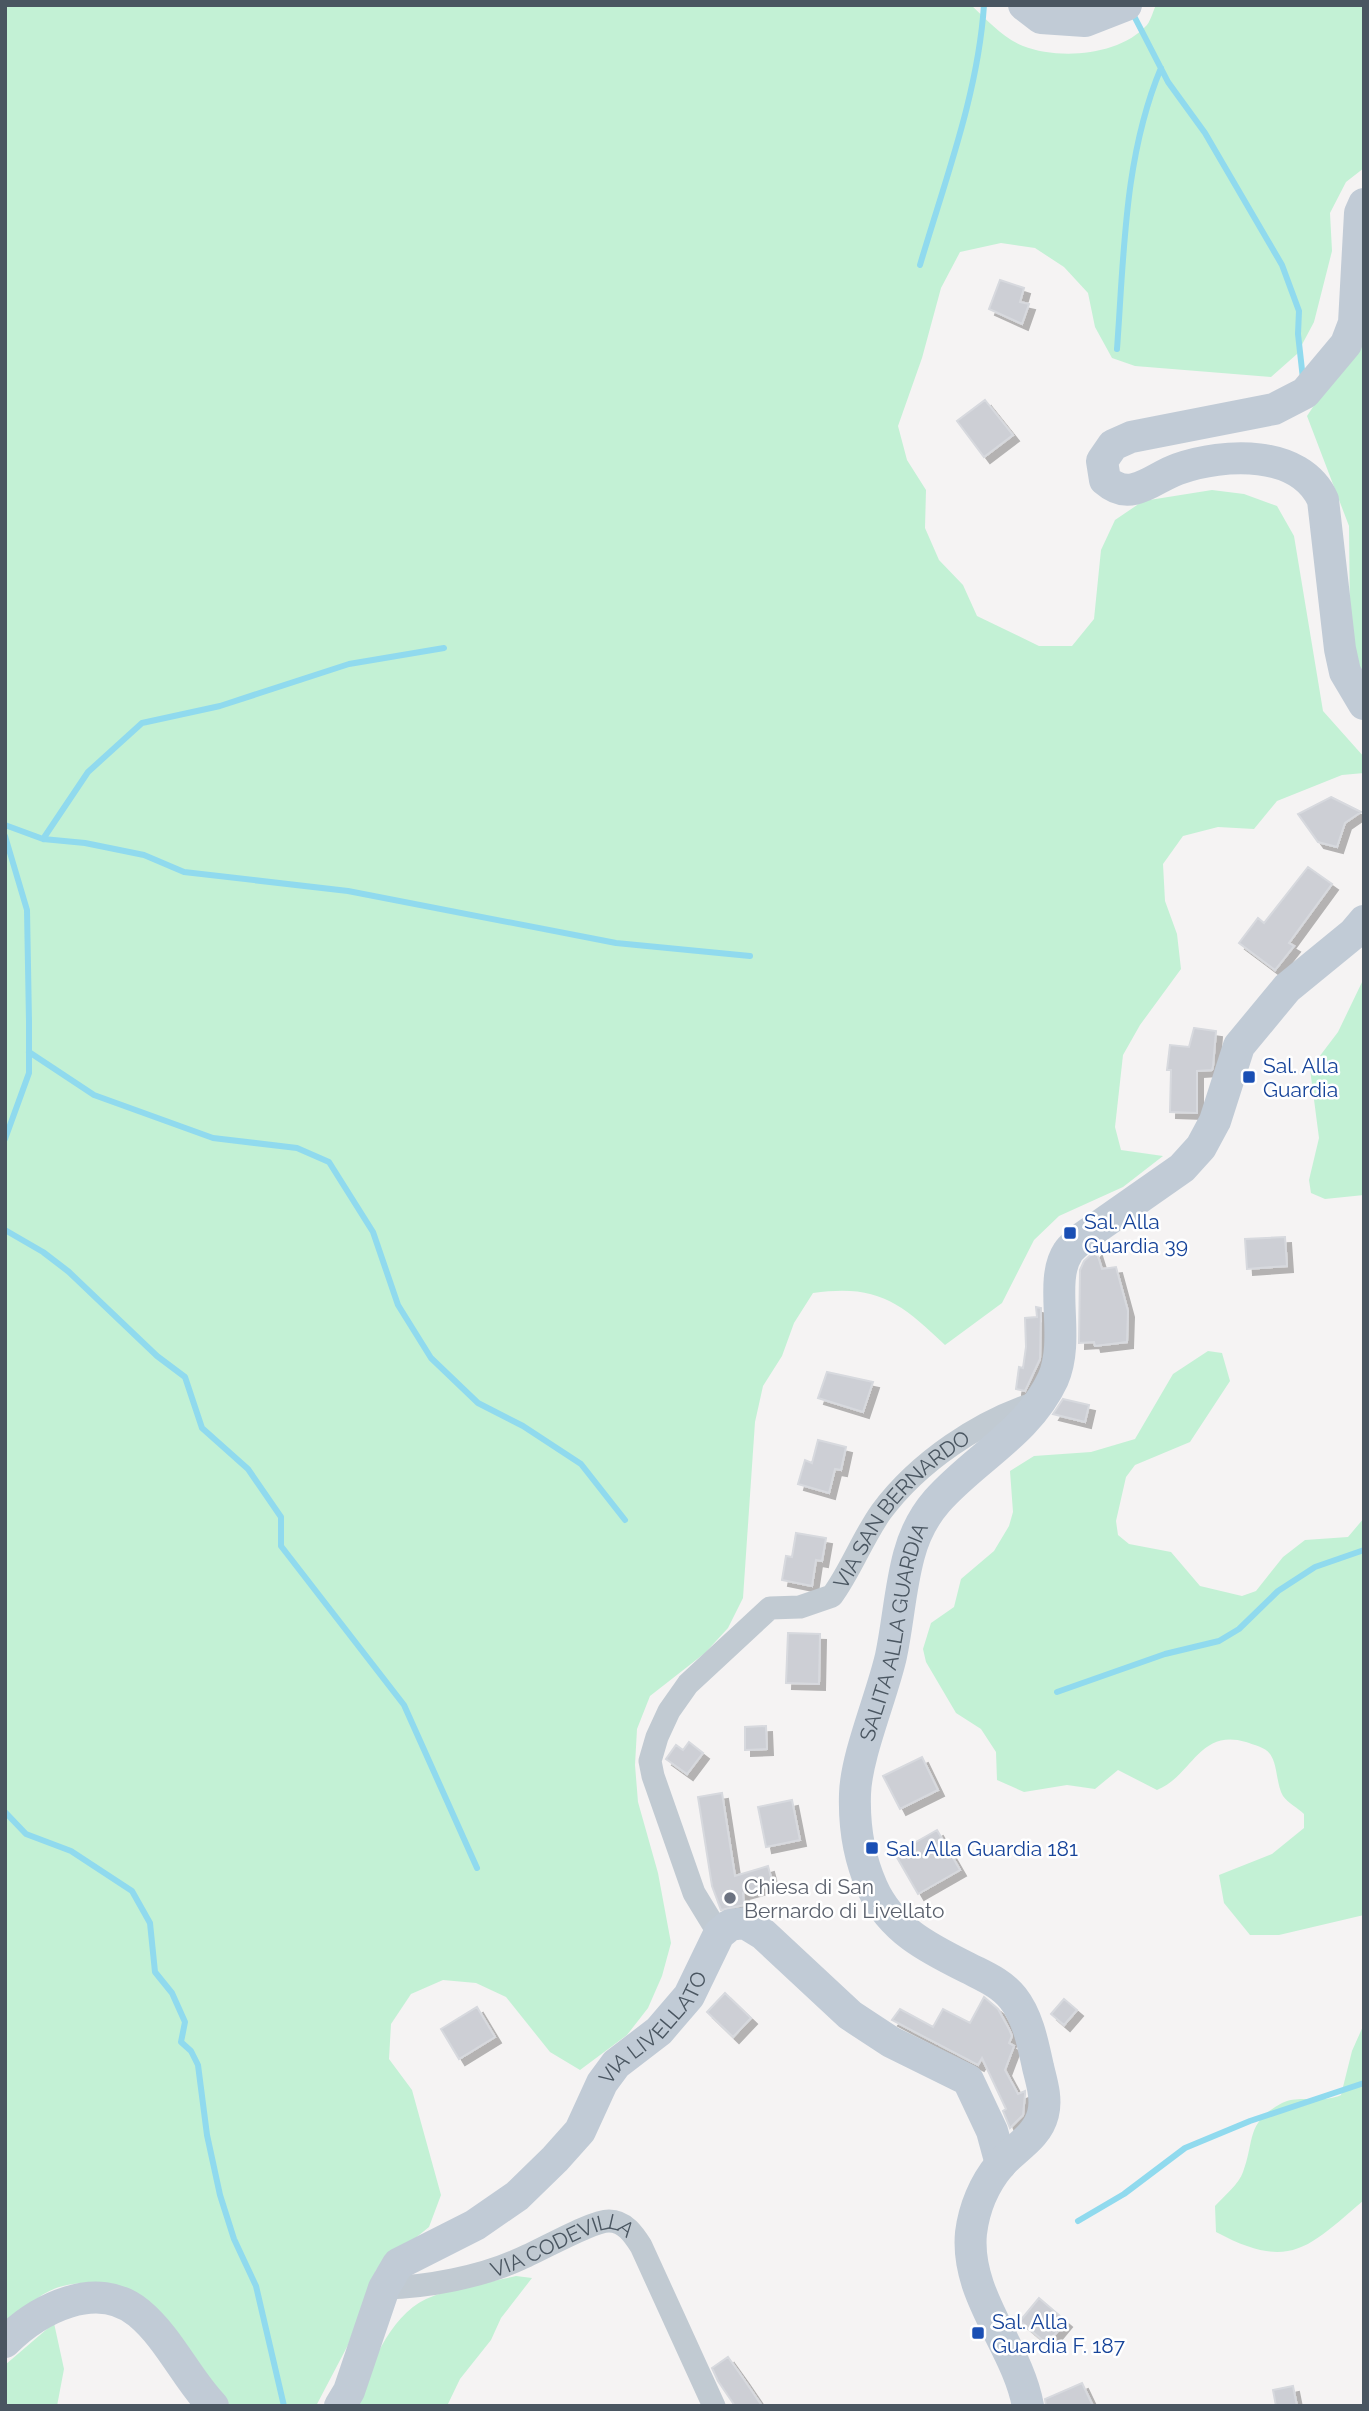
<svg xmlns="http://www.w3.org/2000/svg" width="1369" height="2411" viewBox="0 0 1369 2411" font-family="Raleway,sans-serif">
  <defs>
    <filter id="shadow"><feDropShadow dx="6" dy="6" stdDeviation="0" flood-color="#0004"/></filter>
  </defs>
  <rect width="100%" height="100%" fill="#f5f3f3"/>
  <path fill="#c3f1d5" d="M5 5H971C986 19 1004 39 1023 46 1059 60 1119 56 1147 25 1151 20 1153 11 1156 5H1364V168L1346 182 1330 213 1332 251 1314 322 1297 354 1271 377 1135 366 1112 358 1095 327 1088 293 1064 267 1035 248 1001 243 960 252 941 288 922 358 898 426 907 460 926 490 925 528 939 560 963 585 977 616 1039 646H1072L1094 619 1101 550 1115 520 1143 501 1212 490 1244 494 1277 506 1294 536 1323 711 1364 757V773L1342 775 1277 801 1254 829 1218 827 1183 836 1163 864 1165 901 1177 934 1181 969 1140 1025 1123 1055 1115 1127 1121 1150 1163 1156 1123 1187 1059 1216 1034 1240 1002 1303 945 1345C900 1302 877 1284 813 1293L794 1323 782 1356 763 1386 755 1422 743 1598 728 1628 705 1653 650 1696 637 1729 635 1765 638 1802 658 1873 671 1943 662 1976 648 2008 627 2035 580 2070 550 2052 506 1997 476 1983 443 1980 411 1994 391 2024 389 2059 412 2090 441 2195 429 2227 376 2270 348 2345 316 2406H231L107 2283C52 2281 45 2291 5 2325Z
    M1364 322V672L1359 666 1350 624 1349 526 1307 416 1362 333Z
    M1364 978V1195L1325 1199 1311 1193 1309 1180 1319 1138 1310 1069 1338 1032Z
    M1208 1351 1222 1353 1230 1381 1190 1442 1135 1465 1126 1477 1116 1521 1118 1535 1129 1544 1171 1552 1200 1586 1242 1596 1256 1591 1283 1557 1305 1540 1348 1537 1364 1518V1915L1279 1935H1250L1224 1903 1219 1875 1272 1854 1304 1828V1814C1298 1808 1288 1803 1283 1796 1276 1784 1278 1765 1270 1754 1265 1747 1254 1745 1246 1742 1199 1728 1192 1776 1157 1790L1118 1770 1095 1789 1067 1785 1024 1792 997 1780 996 1752 981 1729 956 1713 926 1662 923 1649 931 1623 954 1607 961 1579 994 1551 1009 1526 1013 1512 1010 1471 1034 1456 1091 1452 1135 1439 1173 1374Z
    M1364 2024V2200C1307 2249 1289 2271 1216 2232L1215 2206C1224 2196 1239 2184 1243 2172 1255 2141 1245 2123 1282 2103 1299 2094 1322 2104 1341 2095L1352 2051Z
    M516 2276 532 2278 501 2318 491 2340 460 2379 447 2406H354C370 2370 388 2317 426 2299 453 2287 487 2283 516 2276Z
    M54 2323 64 2369 57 2406H5V2365Z"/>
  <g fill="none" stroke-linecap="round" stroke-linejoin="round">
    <path stroke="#90daee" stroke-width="6" d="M1132 12 1168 82 1205 133 1282 265 1299 311 1298 334 1303 379
      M920 265C945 180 978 94 984 5
      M1117 349C1124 255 1124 156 1161 68
      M5 825 43 839 85 843 144 855 184 872 348 891 616 943 750 956
      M5 836 27 910 29 1021V1073L5 1139
      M43 839 88 772 142 723 220 706 349 664 444 648
      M29 1052 94 1095 213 1138 297 1148 329 1162 373 1232 398 1305 431 1358 478 1403 523 1426 581 1464 625 1520
      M5 1230 43 1252 69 1272 157 1356 185 1377 202 1428 248 1469 281 1517V1546L404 1705 477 1868
      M1057 1692 1165 1654 1219 1641 1239 1629 1278 1591 1315 1567 1364 1550
      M5 1812 26 1834 71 1851 132 1891 150 1923 155 1972 172 1993 185 2022 181 2042 191 2051 198 2065 207 2135 220 2195 234 2239 256 2286 284 2406
      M1078 2221 1124 2194 1185 2148 1250 2121 1364 2083"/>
  </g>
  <path fill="#cdcfd5" stroke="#d7d9de" stroke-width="2" filter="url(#shadow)" d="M1000 280 1024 288 1020 302 1029 304 1022 324 989 309Z
    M985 400 1013 435 984 457 957 421Z
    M1331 797 1361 812 1345 823 1337 847 1318 842 1298 814Z
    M1308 867 1332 884 1289 943 1294 946 1275 970 1239 943 1258 918 1264 923Z
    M1194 1028 1216 1031 1213 1066 1212 1070 1197 1071V1113L1170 1112 1171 1070H1167L1170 1045 1189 1047Z
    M1285 1237 1287 1266 1247 1269 1245 1239Z
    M1096 1250 1102 1269 1116 1267 1128 1311 1127 1342 1095 1346 1094 1342 1079 1343 1080 1270 1084 1261Z
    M1036 1307 1041 1308 1040 1359 1025 1391 1016 1389 1019 1367 1023 1368 1026 1347 1025 1318 1037 1317Z
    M827 1372 873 1382 863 1412 818 1398Z
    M1063 1399 1089 1405 1085 1422 1053 1414Z
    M818 1440 846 1447 841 1470 835 1469 829 1493 798 1484 805 1460 812 1463Z
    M796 1533 826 1538 822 1561 816 1560 812 1586 782 1580 786 1556 792 1557Z
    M788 1633 820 1634 819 1684 786 1683Z
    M766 1726 767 1749 745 1750V1727Z
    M689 1742 703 1753 687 1774 666 1759 676 1745 683 1750Z
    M922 1757 938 1790 900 1809 883 1776Z
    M722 1793 735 1876 768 1866 773 1885 743 1893 744 1905 721 1910 712 1886 698 1797Z
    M792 1800 800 1840 766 1847 758 1807Z
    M937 1830 960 1870 918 1894 895 1854Z
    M725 1993 751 2018 733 2037 707 2012Z
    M984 1997 998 2009 1009 2029 1012 2036 1009 2043 1014 2046 1005 2070 1018 2094 1025 2091V2094L1023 2115 1010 2128 1003 2111 1006 2109 982 2058 978 2065 892 2020 900 2009 933 2027 943 2009 970 2023Z
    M1064 1999 1077 2010 1064 2025 1051 2014Z
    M477 2007 495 2037 459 2059 441 2029Z
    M1039 2298 1066 2321 1047 2344 1020 2321Z
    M728 2357 743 2378 762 2406H735L718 2381 712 2368Z
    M1082 2383 1093 2406H1046L1045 2399Z
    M1293 2386 1297 2406H1276L1273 2390Z"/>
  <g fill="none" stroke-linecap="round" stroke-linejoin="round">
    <g stroke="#c1cad2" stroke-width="23">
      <path id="s1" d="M719 1934 694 1893 653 1776 650 1761 657 1737 669 1711 688 1684 770 1608 800 1607 832 1596C851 1570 862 1539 881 1512 918 1462 980 1420 1039 1402"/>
      <path id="s2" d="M384 2288C427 2287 481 2277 520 2259 540 2251 591 2221 609 2221 625 2221 634 2235 641 2246L714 2406"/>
    </g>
    <g stroke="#c1cbd6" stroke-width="32">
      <path d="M1024 5 1041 18 1085 21 1126 5"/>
      <path d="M1364 204 1360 213 1354 323 1346 344 1305 393 1274 409 1131 437 1113 445 1102 461 1105 480C1113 487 1122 492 1134 489 1149 486 1163 474 1178 469 1224 453 1300 449 1323 500L1340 649 1345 672 1364 704"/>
      <path d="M5 2342C38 2309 97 2278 139 2313 170 2339 186 2378 213 2406"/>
      <path id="s3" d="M340 2406 349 2391 384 2288 398 2264 475 2225 517 2196 555 2159 580 2131 602 2083 616 2064 659 2031 689 1996 719 1934 730 1925 745 1923 763 1934 850 2015 891 2042 968 2080 992 2131 1001 2164"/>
      <path id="s4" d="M1028 2406C1017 2346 965 2296 971 2233 974 2209 984 2184 1000 2165 1014 2148 1037 2138 1043 2114 1047 2099 1042 2083 1038 2067 1033 2044 1028 2017 1013 1998 1003 1985 988 1978 974 1971 932 1950 892 1932 872 1887 859 1858 854 1826 855 1794 856 1756 882 1696 891 1656 898 1623 900 1588 909 1555 914 1536 924 1516 937 1501 975 1458 1028 1433 1053 1379 1071 1338 1048 1282 1068 1252 1071 1247 1078 1242 1082 1238L1182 1168 1201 1147 1215 1121 1239 1046 1287 988 1353 934 1364 921"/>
    </g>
  </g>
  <g fill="#1a4fb4" stroke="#fff" stroke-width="2.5">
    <rect x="1242" y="1070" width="14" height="14" rx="3.5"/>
    <rect x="1063" y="1226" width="14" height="14" rx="3.5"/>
    <rect x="865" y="1841" width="14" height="14" rx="3.5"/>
    <rect x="971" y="2326" width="14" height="14" rx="3.5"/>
  </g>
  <circle fill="#6b7280" stroke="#fff" stroke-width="2.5" cx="730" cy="1898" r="7"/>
  <g text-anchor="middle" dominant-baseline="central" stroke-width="5" stroke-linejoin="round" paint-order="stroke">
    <g font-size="21" fill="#164399" stroke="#fff" text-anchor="start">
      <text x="1263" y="1065">Sal. Alla<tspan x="1263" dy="24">Guardia</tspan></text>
      <text x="1084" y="1221">Sal. Alla<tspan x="1084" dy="24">Guardia 39</tspan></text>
      <text x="886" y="1848">Sal. Alla Guardia 181</text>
      <text x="992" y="2321">Sal. Alla<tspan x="992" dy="24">Guardia F. 187</tspan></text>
    </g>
    <g font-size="21" fill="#4a5661" stroke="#fff">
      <text stroke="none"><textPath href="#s1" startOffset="562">VIA SAN BERNARDO</textPath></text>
      <text stroke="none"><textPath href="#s4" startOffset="894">SALITA ALLA GUARDIA</textPath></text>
      <text stroke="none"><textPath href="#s3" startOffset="511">VIA LIVELLATO</textPath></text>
      <text stroke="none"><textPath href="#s2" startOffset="186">VIA CODEVILLA</textPath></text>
    </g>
    <g font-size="21" fill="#5b616d" stroke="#fff" text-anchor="start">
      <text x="744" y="1886">Chiesa di San<tspan x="744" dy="24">Bernardo di Livellato</tspan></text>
    </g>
  </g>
  <rect width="1369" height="2411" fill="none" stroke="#4a5661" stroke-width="14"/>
</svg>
